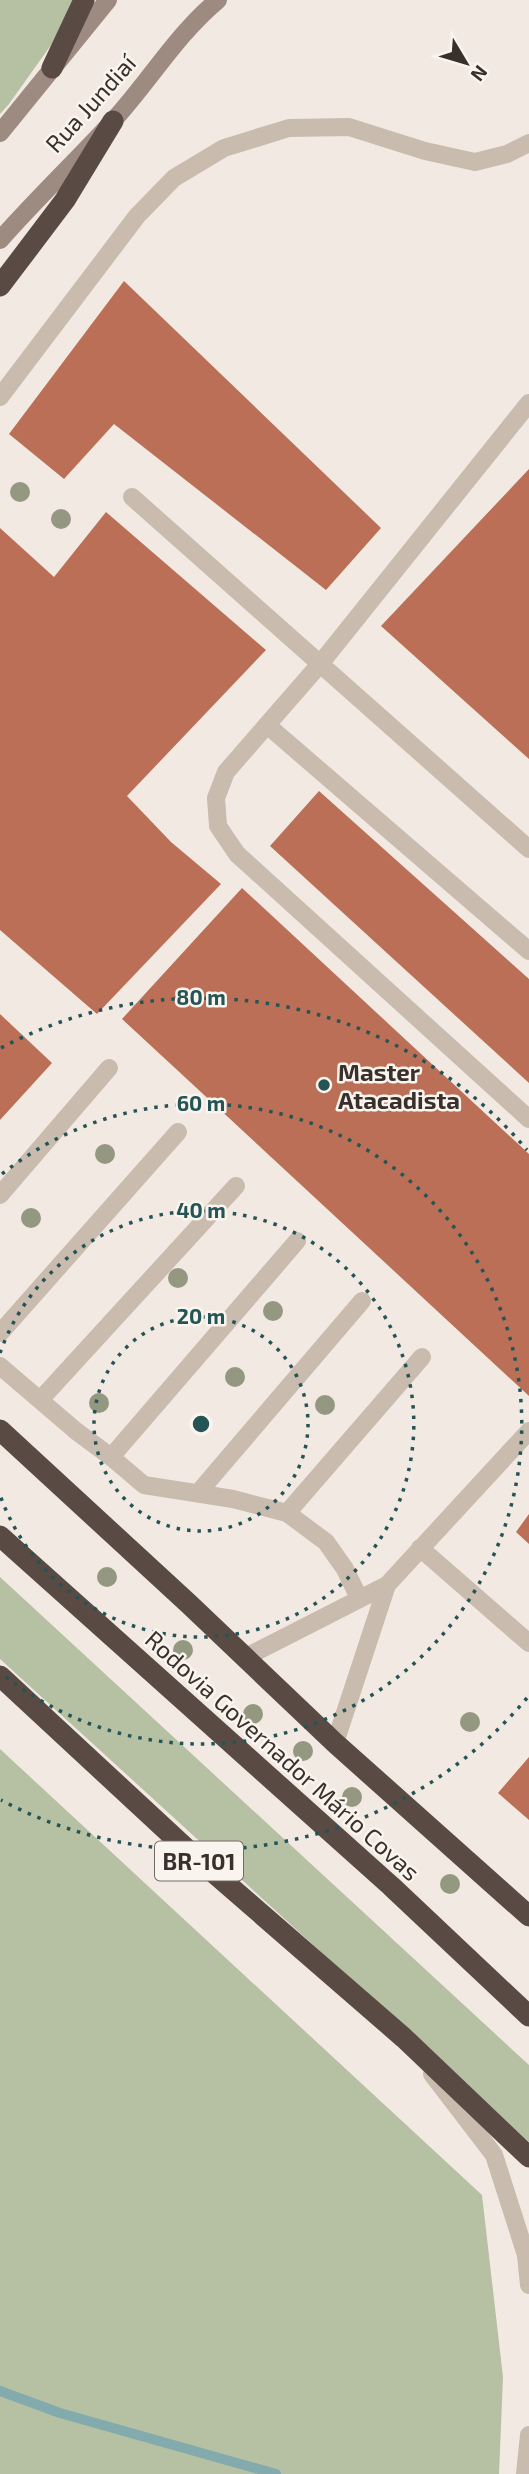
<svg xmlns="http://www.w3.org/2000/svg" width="529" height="2474" viewBox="0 0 529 2474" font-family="'Exo 2',sans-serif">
  <rect width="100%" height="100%" fill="#f2eae2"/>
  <path fill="#b6c0a3" d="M0 0H83L9 104 0 114Z
    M0 1577 529 2065V2142L0 1659Z
    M0 1749 482 2195 503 2377 499 2474H0Z"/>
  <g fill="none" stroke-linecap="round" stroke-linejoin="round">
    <path stroke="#83abad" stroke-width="10" d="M0 2391 60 2413 276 2474"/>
  </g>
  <path fill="#bb6f56" d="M124 281 381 528 326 590 114 424 64 479 9 434Z
    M529 469V759L381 626Z
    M106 512 266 650 127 796 171 842 221 884 97 1014 0 930V528L54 577Z
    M319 791 529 979V1083L270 846Z
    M242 888 529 1154V1396L122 1019Z
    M0 1014 52 1063 0 1120Z
    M529 1514V1544L516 1532Z
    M529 1757V1820L498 1793Z"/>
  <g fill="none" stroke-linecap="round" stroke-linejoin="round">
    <path stroke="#c9bbae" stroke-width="18" d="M0 397 137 216 174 178 224 148 289 128 349 127 425 151 475 162 507 154 529 143
      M529 403 320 664 226 772 216 798 218 826 237 854 529 1119
      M132 497 529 849
      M267 725 529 951
      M0 1195 109 1068
      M0 1333 178 1132
      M0 1366 76 1431 111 1457 144 1485 233 1499 287 1513 326 1542 345 1569 359 1598
      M40 1400 236 1186
      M111 1457 297 1241
      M198 1493 362 1301
      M287 1513 422 1357
      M420 1548 529 1643
      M244 1658 387 1585
      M335 1743 387 1585 529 1431
      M432 2074 494 2155 526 2255 529 2285
      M525 2474 529 2435"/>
    <path stroke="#9d8a80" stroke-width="18" d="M0 133 108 0
      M0 240C36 199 75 162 112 122 149 82 176 35 218 0"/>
    <path stroke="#594a44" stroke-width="21" d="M52 68 84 0
      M0 286 65 200 113 121
      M0 1430 189 1604 335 1743 529 1916
      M0 1536 391 1886 529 2016
      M0 1676 191 1853 404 2038 529 2157"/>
  </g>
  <g fill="#949881">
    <circle cx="20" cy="492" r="10"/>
    <circle cx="61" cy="519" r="10"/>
    <circle cx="105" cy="1154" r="10"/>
    <circle cx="31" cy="1218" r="10"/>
    <circle cx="178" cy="1278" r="10"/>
    <circle cx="273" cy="1311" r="10"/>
    <circle cx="235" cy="1377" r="10"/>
    <circle cx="99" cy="1403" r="10"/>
    <circle cx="325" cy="1405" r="10"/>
    <circle cx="107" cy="1577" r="10"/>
    <circle cx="183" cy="1650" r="10"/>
    <circle cx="253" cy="1714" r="10"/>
    <circle cx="470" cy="1722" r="10"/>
    <circle cx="303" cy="1751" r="10"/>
    <circle cx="352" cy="1797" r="10"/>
    <circle cx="450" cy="1884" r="10"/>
  </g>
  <g fill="none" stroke="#255457" stroke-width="3.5" stroke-dasharray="3.5 7">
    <circle cx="201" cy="1424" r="107"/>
    <path d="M0 1353A213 213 0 1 1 0 1495"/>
    <path d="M2 1174A320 320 0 1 1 2 1674"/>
    <path d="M527 1698A426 426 0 0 1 1 1800M1 1048A426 426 0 0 1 527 1150"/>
  </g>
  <circle fill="#255457" stroke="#f9f4ee" stroke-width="2.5" cx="324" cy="1085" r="7"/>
  <g text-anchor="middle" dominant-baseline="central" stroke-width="5" stroke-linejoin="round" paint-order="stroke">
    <rect fill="#f9f4ee" stroke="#736b66" stroke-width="2" x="155" y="1841.5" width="88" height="39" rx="5"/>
    <g font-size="23" font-weight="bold" fill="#39302c">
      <text x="199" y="1861">BR-101</text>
    </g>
    <g font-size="24" fill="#39302c" stroke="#f9f4ee">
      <text transform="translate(90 103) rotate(-48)">Rua Jundiaí</text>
      <text transform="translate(283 1755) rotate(42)">Rodovia Governador Mário Covas</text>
    </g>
    <g font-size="24" font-weight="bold" fill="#39302c" stroke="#f9f4ee" text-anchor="start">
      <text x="338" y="1071">Master<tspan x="338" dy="28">Atacadista</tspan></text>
    </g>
  </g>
  <circle cx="201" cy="1424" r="10" fill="#255457" stroke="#f9f4ee" stroke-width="3.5"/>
  <g font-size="21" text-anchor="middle" font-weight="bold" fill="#255457" stroke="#f9f4ee" stroke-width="5" stroke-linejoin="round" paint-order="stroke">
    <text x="201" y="1005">80 m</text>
    <text x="201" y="1111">60 m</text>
    <text x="201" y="1218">40 m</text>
    <text x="201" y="1324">20 m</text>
  </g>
  <g transform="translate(466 63) rotate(128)" stroke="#f9f4ee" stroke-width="5" paint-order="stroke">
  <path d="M0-5L12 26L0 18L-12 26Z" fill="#39302c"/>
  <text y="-10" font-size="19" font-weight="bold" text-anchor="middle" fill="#39302c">N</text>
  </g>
</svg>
